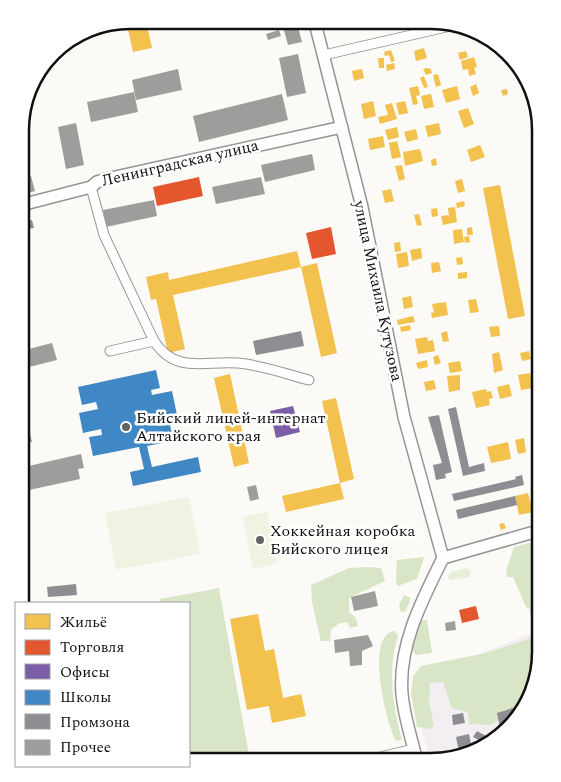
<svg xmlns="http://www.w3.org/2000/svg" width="561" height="782" viewBox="0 0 561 782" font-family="Spectral,serif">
  <rect width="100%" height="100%" fill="#fbfaf6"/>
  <path fill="#f2eef1" d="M541 630V660L522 714 480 751 430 762 416 705 415 679Z"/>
  <path fill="#e7efd8" d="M466 568 471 571 469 577 450 580 448 576 451 572Z"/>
  <path fill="#d8e6c7" d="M536 541 538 546H541V552L534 559 531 572 541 608V660L523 712 509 715 490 725 469 724 468 712 452 708 443 682 430 683 429 703 434 725 431 729 417 727 411 693 413 676 421 666 486 653 529 639 535 635 529 608 526 607 513 577H507L506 571 514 547Z
    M424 557 417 579 398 586 396 583 397 560Z
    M368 567 381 568 385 581 349 598V612L356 618 358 626 350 628 347 622 340 623 331 629 330 641H321L312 602 311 585 349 568Z
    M219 588 250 761H189V603H160V599Z
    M404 595 411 598 406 611 401 612 399 605Z
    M427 620 432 653 416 655 412 650 420 621Z
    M395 631 398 636C387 669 393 707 402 740L396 741C386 723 364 634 395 631Z"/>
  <path fill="#eff3e1" d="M189 497 200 554 116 570 105 513Z
    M267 512 277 563 253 569 243 517Z"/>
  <path fill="#f2c14e" d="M127 25H147L152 48 133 52Z
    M424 48 427 58 416 61 414 51Z
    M391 50 395 61 391 62 389 55 385 56 384 52Z
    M466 51 468 57 460 60 458 53Z
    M474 57 477 67 474 68 476 74 469 76 468 69 463 70 461 61Z
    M378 58H384V68H379Z
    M394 63 395 69 387 71 386 65Z
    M427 68 431 69 432 73 426 75 423 69Z
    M362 69 364 78 354 81 352 71Z
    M438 74 441 85 436 87 433 75Z
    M424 76 428 87 424 88 420 78Z
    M476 84 479 93 473 96 470 87Z
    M418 86 420 95 416 96 418 104 413 105 409 88Z
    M457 86 460 99 446 103 442 90Z
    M507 89 508 94 503 96 501 90Z
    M431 94 434 107 424 109 421 96Z
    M373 101 376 116 364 119 361 104Z
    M405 101 408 113 399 115 396 103Z
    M392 103 397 119 380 124 378 117 388 115 385 105Z
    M468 108 474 124 464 128 458 111Z
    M439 123 441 134 428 137 425 126Z
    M397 127 399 137 388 140 385 130Z
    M416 129 418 139 407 142 404 132Z
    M383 136 385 147 370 150 368 139Z
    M397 141 401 157 392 159 389 143Z
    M480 145 485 157 471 162 467 150Z
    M420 149 423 161 405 166 403 152Z
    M436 158 437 165 432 166 431 160Z
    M402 165 405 179 399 181 395 166Z
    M462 179 465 191 458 193 455 181Z
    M500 185 525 316 508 319 483 188Z
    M391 189 394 201 385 203 382 191Z
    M464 201 465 206 457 208 456 203Z
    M455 207 457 222 443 225 441 216 449 215 448 208Z
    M437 208 438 216 432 217 431 209Z
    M419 214 422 225 417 226 414 215Z
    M472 227 473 235H467V228Z
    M462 229 464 242 454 244 453 230Z
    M469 236 470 242 465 243 464 237Z
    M400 242 401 251 395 252 394 243Z
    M421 248 422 258 412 261 410 250Z
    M297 251 301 267 317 263 337 353 321 357 301 267 173 295 185 349 168 353 156 299 151 300 146 277 168 272 169 280Z
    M407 252 409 266 398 268 396 254Z
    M462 257 463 264 457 265 456 258Z
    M439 262 441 271 432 273 431 263Z
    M467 272V278L458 279V273Z
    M411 296 413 307 404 309 402 298Z
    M476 299 479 312 470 313 468 300Z
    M446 302 448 315 432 318 431 313 434 312 432 304Z
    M413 316 415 322 398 325 397 320Z
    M410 325 411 330 401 332 400 327Z
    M499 326 500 336 491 337 489 327Z
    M447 331 449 341 443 342 441 333Z
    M541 332V348H540L537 333Z
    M427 337 428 341 433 340 435 351 418 354 415 339Z
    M529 351 531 359 522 361 520 353Z
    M499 352 503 370 494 373 492 354Z
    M438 355 441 363 435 365 433 357Z
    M427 360 428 367 418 369 416 363Z
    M460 361 462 371 450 373 448 363Z
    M530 373 531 377 534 376 535 384H533V388L521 390 518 375Z
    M230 374 249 463 234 467 214 378Z
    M460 375V390L449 392 447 376Z
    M434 380 436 389 426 391 424 382Z
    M509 384 512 396 500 399 497 387Z
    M486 389 487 392 491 391 493 398 489 399 490 405 476 408 472 392Z
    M336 398 354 479 340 483 322 401Z
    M524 438 526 452 518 454 515 440Z
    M508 442 511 459 491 463 487 447Z
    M541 462V482L538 483 534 463Z
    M340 483 344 499 286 512 282 496Z
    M528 493 533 512 519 515 515 496Z
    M504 523 506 528 501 530 499 524Z
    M258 614 265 651 274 649 283 698 301 694 306 716 272 723 269 706 247 710 230 619Z"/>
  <path fill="#e4572e" d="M199 177 203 196 157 206 153 187Z
    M331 227 336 254 312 259 306 233Z
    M476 606 479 619 462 623 459 610Z"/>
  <path fill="#7b5ea7" d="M293 406 300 432 276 438 270 411Z"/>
  <path fill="#3f88c5" d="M156 370 160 388 151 390 152 395 172 391 177 415 157 419 158 426 170 424 173 441 147 446 152 467 198 457 201 472 133 486 130 472 144 469 139 447 93 456 89 437 102 435 101 429 83 433 79 413 98 409 96 402 82 405 78 387Z"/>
  <path fill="#8d8d92" d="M32 220 34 228 27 229 29 240 21 242V223Z
    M301 331 304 346 256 355 253 341Z
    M456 407 469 467 484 463 485 471 463 476 448 409Z
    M439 415 452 472 445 474 446 478 436 480 433 465 442 463 428 417Z
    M522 475 524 485 454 501 452 494 516 479 515 477Z
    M515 496 517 505 458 519 456 510Z
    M76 584 77 595 48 597 47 587Z
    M526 704 522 714 501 733 497 713Z
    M463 713 465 723 453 725 452 715Z
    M477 731 488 737 484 743 473 737Z
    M469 734 472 749 459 752 456 737Z"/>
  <path fill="#9f9d9b" d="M282 23H297L302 42 288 45Z
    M94 26H103V27L88 30Z
    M279 30 281 36 268 40 266 34Z
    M298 54 306 93 287 97 279 58Z
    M178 69 182 90 136 100 132 80Z
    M134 92 138 112 91 122 87 102Z
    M282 94 288 120 199 142 193 116Z
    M76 123 84 165 66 169 58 127Z
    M312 154 315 170 265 182 261 165Z
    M31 176 35 191 21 195V179Z
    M261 177 265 194 216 204 212 187Z
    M154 200 157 216 106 227 103 210Z
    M52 343 57 360 21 369V351Z
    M20 405H23L32 442 20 444Z
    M81 454 84 468 78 469 80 479 20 492V468Z
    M256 485 259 499 250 501 247 487Z
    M375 591 378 606 354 611 351 597Z
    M455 621 456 630 446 631 445 623Z
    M368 635 373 646 362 651V665L350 666 349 651 335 653 334 640Z"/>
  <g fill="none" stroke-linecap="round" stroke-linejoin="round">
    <defs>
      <path id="minor" d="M324 55 455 25
        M91 187 104 235 154 341C176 375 206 360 238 363 261 365 286 374 309 380
        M110 351 154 341
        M359 762 414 749"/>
      <path id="tertiary" d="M315 23 362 207 404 417 443 558
        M21 205 91 187 97 182 106 179 342 127
        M443 558 541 530
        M417 762C412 739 404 717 402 694 398 646 422 600 443 558"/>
    </defs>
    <use href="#minor" stroke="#969594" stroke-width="11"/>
    <use href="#tertiary" stroke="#969594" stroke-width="14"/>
    <use href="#minor" stroke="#fefefe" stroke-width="9"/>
    <use href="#tertiary" stroke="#fefefe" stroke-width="11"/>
  </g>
  <g fill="#626260" stroke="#fff" stroke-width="2">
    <circle cx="126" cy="427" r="5"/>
    <circle cx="260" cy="540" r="5"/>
  </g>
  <g text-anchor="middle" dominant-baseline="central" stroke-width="5" stroke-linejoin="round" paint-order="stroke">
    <g font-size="16" fill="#101010" stroke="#fff">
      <text transform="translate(180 163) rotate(-13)">Ленинградская улица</text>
      <text transform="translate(378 291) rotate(78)">улица Михаила Кутузова</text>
    </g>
    <g font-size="16" fill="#101010" stroke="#fff" text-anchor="start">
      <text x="136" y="418">Бийский лицей-интернат<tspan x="136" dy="18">Алтайского края</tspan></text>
      <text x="270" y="531">Хоккейная коробка<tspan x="270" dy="18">Бийского лицея</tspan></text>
    </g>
  </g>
  <path d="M0 0H561V782H0ZM130 29H431A101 101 0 0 1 532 130V652A101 101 0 0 1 431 753H130A101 101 0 0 1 29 652V130A101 101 0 0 1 130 29Z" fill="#fff" fill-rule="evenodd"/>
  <path fill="none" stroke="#101010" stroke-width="2.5" d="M130 29H431A101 101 0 0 1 532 130V652A101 101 0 0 1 431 753H130A101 101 0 0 1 29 652V130A101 101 0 0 1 130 29Z"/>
  <rect x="15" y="602" width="175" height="165" fill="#ffffff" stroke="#9f9f9f"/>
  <rect x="25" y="614" width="25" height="15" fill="#f2c14e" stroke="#9f9f9f"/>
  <text x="60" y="627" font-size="15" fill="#101010">Жильё</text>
  <rect x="25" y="640" width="25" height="15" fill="#e4572e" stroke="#9f9f9f"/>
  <text x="60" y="652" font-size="15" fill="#101010">Торговля</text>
  <rect x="25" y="664" width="25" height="15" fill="#7b5ea7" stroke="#9f9f9f"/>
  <text x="60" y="677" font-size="15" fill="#101010">Офисы</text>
  <rect x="25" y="690" width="25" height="15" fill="#3f88c5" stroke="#9f9f9f"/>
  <text x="60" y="702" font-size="15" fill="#101010">Школы</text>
  <rect x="25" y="714" width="25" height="15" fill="#8d8d92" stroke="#9f9f9f"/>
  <text x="60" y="727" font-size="15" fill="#101010">Промзона</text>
  <rect x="25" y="740" width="25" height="15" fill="#9f9d9b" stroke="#9f9f9f"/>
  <text x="60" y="752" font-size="15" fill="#101010">Прочее</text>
</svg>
